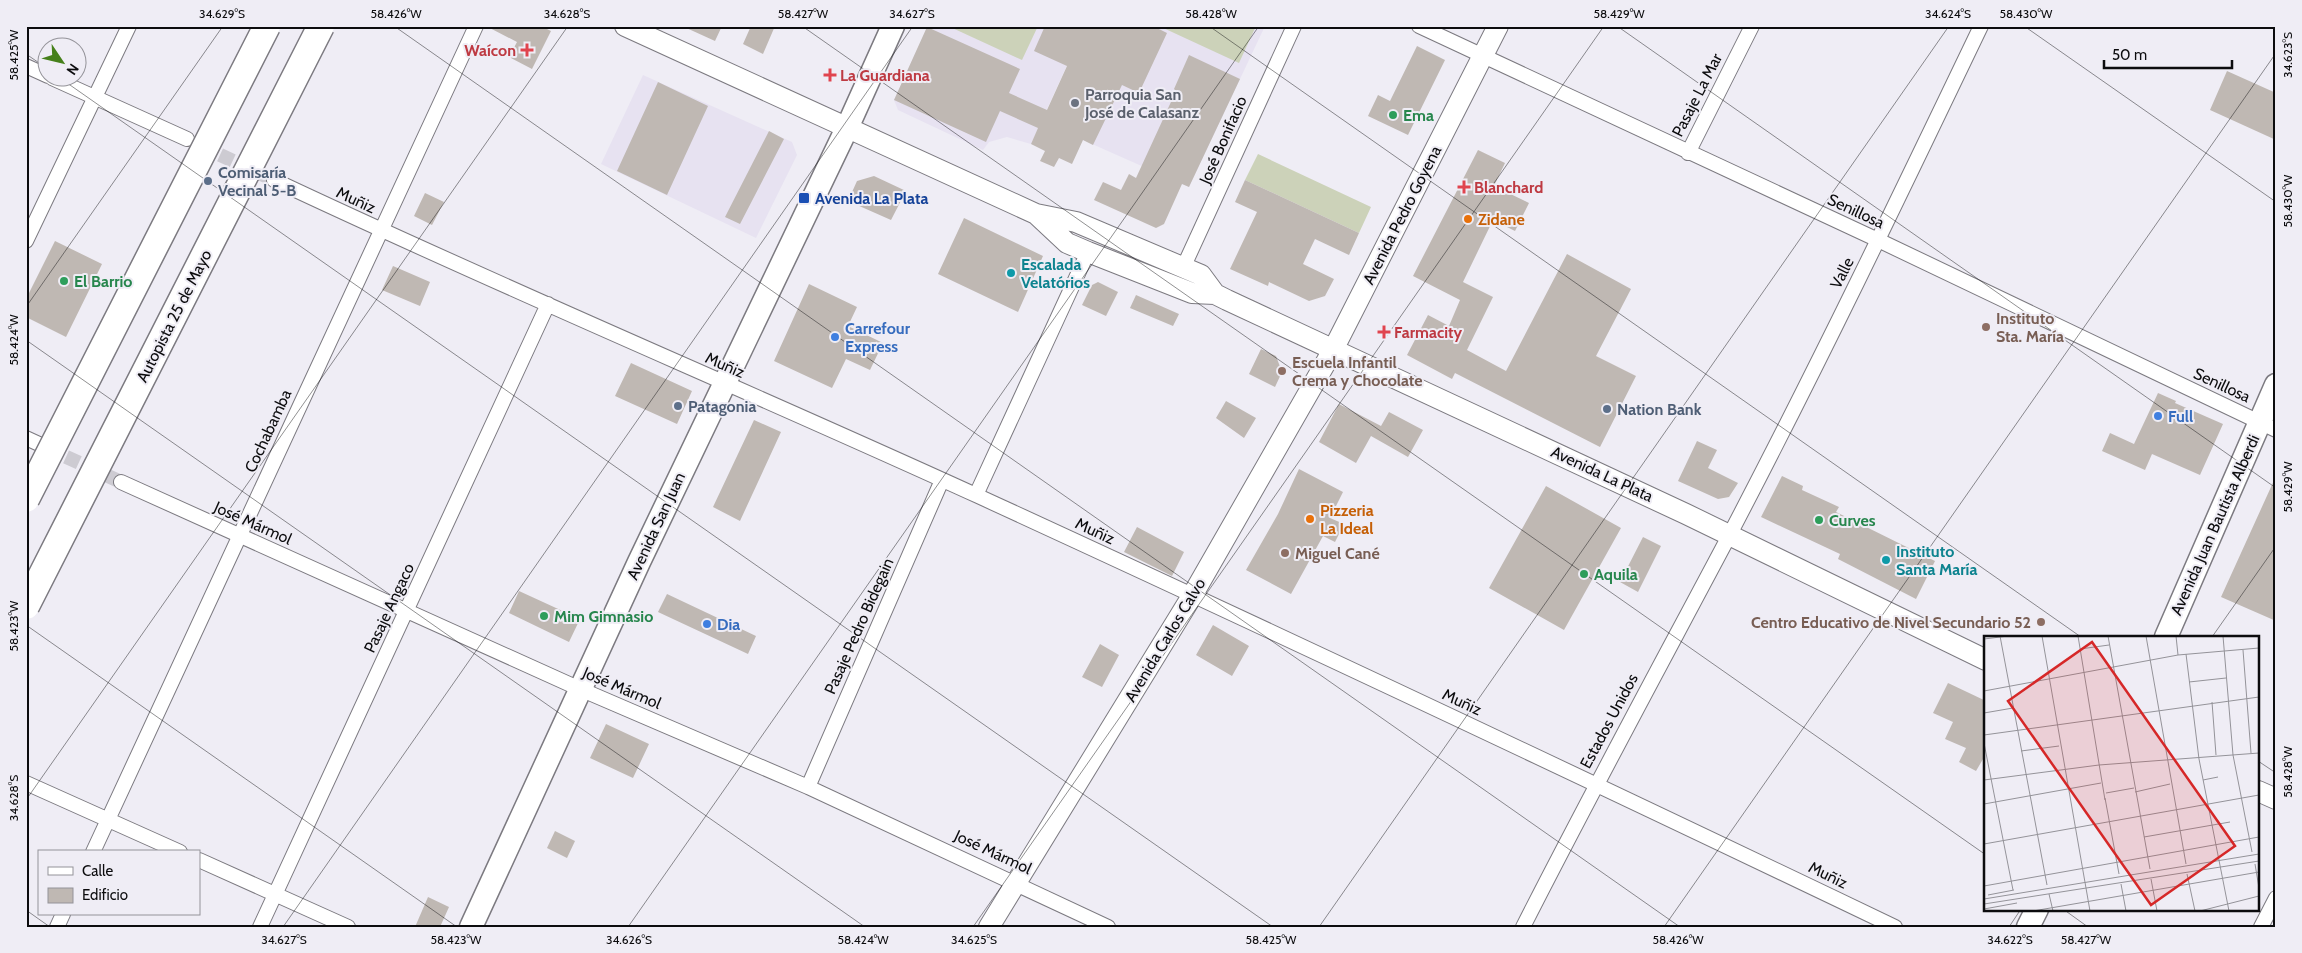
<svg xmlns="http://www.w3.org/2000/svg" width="2302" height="953" viewBox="0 0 2302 953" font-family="Cabin,sans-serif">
  <rect width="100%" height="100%" fill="#efedf5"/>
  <path fill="#e7e2f1" d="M928 26H1085L1031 144 1007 137 989 142 983 150 898 110 894 100Z
    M1136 26H1265L1189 187 1083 140Z
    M643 75 792 142 797 155 756 238 601 164Z"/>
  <path fill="#ccd2b9" d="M948 26H1038L1022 60Z
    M1159 26H1256L1239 63Z
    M1258 154 1371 207 1359 233 1245 180Z"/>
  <path fill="#bfb8b3" d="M486 26H541L551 31 532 69 509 57 517 42Z
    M682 26H722L715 41Z
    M751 26H775L763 54 743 44Z
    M1045 26H1153L1167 33 1139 93 1122 85 1093 145 1083 140 1072 164 1059 158 1054 167 1040 161 1045 151 1031 144 1038 128 1000 111 986 142 894 100 927 27 1020 69 1009 93 1047 110 1067 66 1034 51Z
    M1417 46 1445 60 1408 135 1368 116 1378 95 1390 101Z
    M1189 55 1240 79 1189 187 1182 184 1164 224 1156 228 1094 200 1103 182 1121 190 1129 174 1136 178 1176 91 1174 89Z
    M2227 71 2276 93V140L2210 110Z
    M658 82 708 106 667 195 617 171Z
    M769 131 784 139 740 224 725 217Z
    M1478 150 1505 163 1494 186 1529 203 1515 231 1493 220 1463 282 1493 297 1467 350 1506 371 1567 254 1631 289 1596 356 1636 376 1600 447 1455 373 1452 379 1407 355 1428 315 1449 326 1460 300 1413 276Z
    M874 176 906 191 891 220 848 201 857 181Z
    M1245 180 1359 233 1349 255 1315 239 1303 264 1334 279 1325 296 1309 301 1269 282 1268 286 1230 269 1257 212 1235 202Z
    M425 193 444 202 432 225 414 216Z
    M964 218 1043 256 1018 312 938 274Z
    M55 241 102 264 66 337 26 317V299Z
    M393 266 430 282 420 306 382 290Z
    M1098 282 1118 292 1106 316 1082 305 1092 285Z
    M809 284 857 307 848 326 883 343 870 370 846 359 832 388 774 361Z
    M1136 295 1179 314 1173 326 1130 308Z
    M1261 349 1276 356 1282 372 1275 387 1249 374Z
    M631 363 692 391 677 424 615 396Z
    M2158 393 2176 401 2175 403 2223 424 2200 475 2152 454 2145 470 2102 451 2110 433 2134 444Z
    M1226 401 1256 418 1244 438 1216 418Z
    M1339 404 1381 426 1389 412 1423 430 1408 457 1371 436 1356 463 1319 442Z
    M754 420 781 432 740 521 713 507Z
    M1697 441 1717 450 1708 468 1738 483 1729 497 1718 499 1678 481Z
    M1299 469 1343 492 1330 518 1344 524 1335 542 1323 536 1291 594 1246 570 1278 514Z
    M1782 476 1803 486 1802 490 1839 507 1836 512 1935 561 1916 599 1838 559 1840 554 1761 517Z
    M2276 476V621L2221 597Z
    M1546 486 1621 528 1564 630 1489 588Z
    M1137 527 1184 552 1172 576 1124 552Z
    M1643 537 1661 546 1638 592 1620 582Z
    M519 591 580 619 569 642 509 613Z
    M667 594 756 636 748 654 658 612Z
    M1213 625 1249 646 1232 676 1196 655Z
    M1100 644 1119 655 1102 687 1082 677Z
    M1948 683 1986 701V754L1976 771 1959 762 1966 748 1945 739 1953 722 1933 713Z
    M606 724 649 744 633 778 590 758Z
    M555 831 575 841 567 858 547 848Z
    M428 897 449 907 440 927H415Z"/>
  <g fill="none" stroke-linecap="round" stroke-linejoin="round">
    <path stroke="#cdcbd2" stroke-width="14" stroke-dasharray="14 7" stroke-linecap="butt" d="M201 146 274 180
      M47 448 121 482"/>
    <defs>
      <path id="street" d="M1419 26 1878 240 2276 430
        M26 66 48 76
        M52 78 187 139
        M1688 153 1752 26
        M274 180C507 290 744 389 978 496 1285 637 1590 781 1895 927
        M26 241 129 26
        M1183 268 1294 26
        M26 438 39 444
        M121 482 580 689 808 787 1108 927
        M976 495 1088 252
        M26 783 180 852
        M808 787 942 480
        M93 852 476 26
        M199 860 348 927
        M57 927 63 914
        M260 927 548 304
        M1523 927C1590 795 1660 666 1729 536 1817 368 1899 197 1981 26
        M2261 927 2276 898"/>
      <path id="secondary" d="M625 26 1036 214 1076 222 1201 275 1215 294 1227 300 1686 514 1986 660
        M1036 214 1067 243 1088 252 1192 293 1215 294
        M2258 791 2276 799
        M989 927 1192 596 1333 350 1498 26"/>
      <path id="primary" d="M2166 637 2276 385
        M471 927 639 562 847 128 893 26
        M2028 927 2037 909"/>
    </defs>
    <use href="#street" stroke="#7c7a80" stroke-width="16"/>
    <use href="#secondary" stroke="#7c7a80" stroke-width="22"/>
    <use href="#primary" stroke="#7c7a80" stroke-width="25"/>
    <use href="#street" stroke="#fff" stroke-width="14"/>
    <use href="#secondary" stroke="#fff" stroke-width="20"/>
    <use href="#primary" stroke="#fff" stroke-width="22"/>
    <defs>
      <path id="highway-bridge" d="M26 499 267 26
        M26 606 321 26"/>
    </defs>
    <use href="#highway-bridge" stroke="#7c7a80" stroke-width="29" stroke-linecap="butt"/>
    <use href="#highway-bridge" stroke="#fff" stroke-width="26"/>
  </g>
  <path fill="none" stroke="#0c0c0e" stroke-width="1" stroke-opacity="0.45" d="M394 26 1680 927M802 26 1986 855M1209 26 2081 637M1617 26 2276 488M2024 26 2276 202M26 54 48 69M60 78 1273 927M26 307 223 26M26 340 865 927M26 625 457 927M2212 637 2276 546M2258 761 2276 773M26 800 568 26M2063 909 2088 927M26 910 50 927M283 927 913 26M628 927 1259 26M973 927 1604 26M1319 927 1949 26M1664 927 2276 53M2009 927 2021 909"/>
  <g fill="#e0444e" stroke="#efedf5" stroke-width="2">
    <path d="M524.5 42.5h5v5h5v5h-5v5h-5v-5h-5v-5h5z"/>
    <path d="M827.5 67.5h5v5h5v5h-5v5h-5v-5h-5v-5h5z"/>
    <path d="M1461.5 179.5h5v5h5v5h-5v5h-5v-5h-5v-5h5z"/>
    <path d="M1381.5 324.5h5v5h5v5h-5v5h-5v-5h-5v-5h5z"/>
  </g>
  <circle fill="#6b7280" stroke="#efedf5" stroke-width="2" cx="1075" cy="103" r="5"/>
  <g fill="#2e9e5b" stroke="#efedf5" stroke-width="2">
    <circle cx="1393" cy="115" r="5"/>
    <circle cx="64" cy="281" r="5"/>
    <circle cx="1819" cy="520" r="5"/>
    <circle cx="1584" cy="574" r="5"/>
    <circle cx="544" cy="616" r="5"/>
  </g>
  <g fill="#5c6f8a" stroke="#efedf5" stroke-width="2">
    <circle cx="208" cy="181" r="5"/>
    <circle cx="678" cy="406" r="5"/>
    <circle cx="1607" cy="409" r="5"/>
  </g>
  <rect fill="#1a4fb4" stroke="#efedf5" stroke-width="2" x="798" y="192" width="12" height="12" rx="2.5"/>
  <g fill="#e8710a" stroke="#efedf5" stroke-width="2">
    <circle cx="1468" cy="219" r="5"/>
    <circle cx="1310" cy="519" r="5"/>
  </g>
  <g fill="#0f9aa8" stroke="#efedf5" stroke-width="2">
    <circle cx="1011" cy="273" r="5"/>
    <circle cx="1886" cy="560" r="5"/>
  </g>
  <g fill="#8d6e63" stroke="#efedf5" stroke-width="2">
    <circle cx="1986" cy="327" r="5"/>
    <circle cx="1282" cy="371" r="5"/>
    <circle cx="1285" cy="553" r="5"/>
    <circle cx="2041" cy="622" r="5"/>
  </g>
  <g fill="#3f7fe0" stroke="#efedf5" stroke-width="2">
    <circle cx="835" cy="337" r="5"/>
    <circle cx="2158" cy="416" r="5"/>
    <circle cx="707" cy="624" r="5"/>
  </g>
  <g text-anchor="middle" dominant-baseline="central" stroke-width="4" stroke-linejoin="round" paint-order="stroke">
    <g font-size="16" font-weight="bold" fill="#be3a42" stroke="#efedf5" text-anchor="start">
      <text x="516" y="50" text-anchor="end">Waícon</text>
      <text x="840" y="75">La Guardiana</text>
      <text x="1474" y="187">Blanchard</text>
      <text x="1394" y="332">Farmacity</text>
    </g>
    <g font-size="16" font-weight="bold" fill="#5b616d" stroke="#efedf5" text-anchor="start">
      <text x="1085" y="94">Parroquia San<tspan x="1085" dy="18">José de Calasanz</tspan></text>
    </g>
    <g font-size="16" fill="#0c0c0e" stroke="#efedf5">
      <text transform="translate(1697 95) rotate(-63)">Pasaje La Mar</text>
      <text transform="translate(1223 140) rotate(-66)">José Bonifacio</text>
      <text transform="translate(356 200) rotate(25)">Muñiz</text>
      <text transform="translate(1856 211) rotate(25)">Senillosa</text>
      <text transform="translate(1402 215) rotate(-63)">Avenida Pedro Goyena</text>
      <text transform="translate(1842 273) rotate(-63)">Valle</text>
      <text transform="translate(174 316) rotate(-63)">Autopista 25 de Mayo</text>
      <text transform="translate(725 365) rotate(24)">Muñiz</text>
      <text transform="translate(2222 385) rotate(25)">Senillosa</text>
      <text transform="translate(268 431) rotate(-65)">Cochabamba</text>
      <text transform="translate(1602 474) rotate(25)">Avenida La Plata</text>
      <text transform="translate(253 523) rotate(24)">José Mármol</text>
      <text transform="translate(2215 525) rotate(-66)">Avenida Juan Bautista Alberdi</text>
      <text transform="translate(656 526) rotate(-65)">Avenida San Juan</text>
      <text transform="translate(1095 531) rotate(25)">Muñiz</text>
      <text transform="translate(389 608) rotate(-65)">Pasaje Angaco</text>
      <text transform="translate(859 626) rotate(-66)">Pasaje Pedro Bidegain</text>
      <text transform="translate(1165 640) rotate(-59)">Avenida Carlos Calvo</text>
      <text transform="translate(622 688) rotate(23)">José Mármol</text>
      <text transform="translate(1462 702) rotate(25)">Muñiz</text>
      <text transform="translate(1609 721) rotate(-62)">Estados Unidos</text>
      <text transform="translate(993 852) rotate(25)">José Mármol</text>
      <text transform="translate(1828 875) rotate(26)">Muñiz</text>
    </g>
    <g font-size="16" font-weight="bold" fill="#27864d" stroke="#efedf5" text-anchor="start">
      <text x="1403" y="115">Ema</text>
      <text x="74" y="281">El Barrio</text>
      <text x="1829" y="520">Curves</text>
      <text x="1594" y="574">Aquila</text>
      <text x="554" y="616">Mim Gimnasio</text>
    </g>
    <g font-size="16" font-weight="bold" fill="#4e5e75" stroke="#efedf5" text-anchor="start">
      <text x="218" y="172">Comisaría<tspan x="218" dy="18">Vecinal 5-B</tspan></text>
      <text x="688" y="406">Patagonia</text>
      <text x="1617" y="409">Nation Bank</text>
    </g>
    <g font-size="16" font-weight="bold" fill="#164399" stroke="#efedf5" text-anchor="start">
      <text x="815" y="198">Avenida La Plata</text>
    </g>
    <g font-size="16" font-weight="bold" fill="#c56008" stroke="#efedf5" text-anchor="start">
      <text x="1478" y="219">Zidane</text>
      <text x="1320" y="510">Pizzeria<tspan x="1320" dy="18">La Ideal</tspan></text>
    </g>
    <g font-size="16" font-weight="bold" fill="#0d838f" stroke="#efedf5" text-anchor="start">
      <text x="1021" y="264">Escalada<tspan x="1021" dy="18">Velatórios</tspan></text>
      <text x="1896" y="551">Instituto<tspan x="1896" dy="18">Santa María</tspan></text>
    </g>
    <g font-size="16" font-weight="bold" fill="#785e54" stroke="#efedf5" text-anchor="start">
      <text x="1996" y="318">Instituto<tspan x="1996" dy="18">Sta. María</tspan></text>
      <text x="1292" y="362">Escuela Infantil<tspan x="1292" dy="18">Crema y Chocolate</tspan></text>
      <text x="1295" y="553">Miguel Cané</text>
      <text x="2031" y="622" text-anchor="end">Centro Educativo de Nivel Secundario 52</text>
    </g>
    <g font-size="16" font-weight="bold" fill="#366cbe" stroke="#efedf5" text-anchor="start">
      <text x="845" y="328">Carrefour<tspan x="845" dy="18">Express</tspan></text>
      <text x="2168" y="416">Full</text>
      <text x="717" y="624">Dia</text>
    </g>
  </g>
  <g transform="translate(1984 636)">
    <rect width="275" height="275" fill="#efedf5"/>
    <path fill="none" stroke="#949399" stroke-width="1" d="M16 0 63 249M58 0 106 275M94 0 121 164M124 0 166 233M162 0 202 228M192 0 194 19M239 0 249 119 268 216M0 3 24 0M96 13 125 9M259 14 267 117M202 18 215 123 245 275M205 46 242 42M0 55 194 19 275 12M228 66 232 119M0 77 29 72M0 99 275 61M0 107 29 254M37 115 75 110M0 144 115 129 275 117M219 144 234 141M151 156 186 148M122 157 150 152M121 162 135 238M0 168 117 147M160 201 246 186M0 208 275 159M271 228 275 252M203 238 211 275M167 243 173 275M137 248 142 275M0 250 275 201M65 258 69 275M4 259 30 254M0 263 275 218M0 268 275 225M0 273 33 267M49 275 275 236M216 275 275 260"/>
    <path fill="#d62828" fill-opacity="0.15" stroke="#d62828" stroke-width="2.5" d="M108 6 251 210 167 269 24 65Z"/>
    <rect width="275" height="275" fill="none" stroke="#0c0c0e" stroke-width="2.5"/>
  </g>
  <rect width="2302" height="953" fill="none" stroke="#efedf5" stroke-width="55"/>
  <rect x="38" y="850" width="162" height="65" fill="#efedf5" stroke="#949399"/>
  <rect x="48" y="867" width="25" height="8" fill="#ffffff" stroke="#949399"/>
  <text x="82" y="876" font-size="15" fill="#0c0c0e">Calle</text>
  <rect x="48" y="888" width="25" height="15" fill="#bfb8b3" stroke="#949399"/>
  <text x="82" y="900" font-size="15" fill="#0c0c0e">Edificio</text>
  <g transform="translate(62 62) rotate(125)"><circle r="24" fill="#efedf5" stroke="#949399"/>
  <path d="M0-4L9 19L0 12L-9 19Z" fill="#46801b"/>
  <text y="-8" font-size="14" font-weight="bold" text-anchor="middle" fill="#0c0c0e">N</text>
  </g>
  <path d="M2104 60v8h128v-8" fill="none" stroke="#0c0c0e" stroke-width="2.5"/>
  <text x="2112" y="60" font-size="15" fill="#0c0c0e" stroke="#efedf5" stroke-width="4" paint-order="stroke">50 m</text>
  <rect x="28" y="28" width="2246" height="898" fill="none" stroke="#0c0c0e" stroke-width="2"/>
  <g font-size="12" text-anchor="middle" fill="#0c0c0e">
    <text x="222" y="18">34.629°S</text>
    <text x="396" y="18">58.426°W</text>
    <text x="567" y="18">34.628°S</text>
    <text x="803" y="18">58.427°W</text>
    <text x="912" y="18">34.627°S</text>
    <text x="1211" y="18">58.428°W</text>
    <text x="1619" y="18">58.429°W</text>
    <text x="1948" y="18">34.624°S</text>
    <text x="2026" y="18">58.430°W</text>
    <text transform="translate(2288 55) rotate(-90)" y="4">34.623°S</text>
    <text transform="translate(14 55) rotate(-90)" y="4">58.425°W</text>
    <text transform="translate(2288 201) rotate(-90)" y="4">58.430°W</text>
    <text transform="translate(14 340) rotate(-90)" y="4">58.424°W</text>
    <text transform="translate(2288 487) rotate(-90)" y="4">58.429°W</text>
    <text transform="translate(14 626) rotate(-90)" y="4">58.423°W</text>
    <text transform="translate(2288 772) rotate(-90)" y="4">58.428°W</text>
    <text transform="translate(14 798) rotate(-90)" y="4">34.628°S</text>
    <text x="284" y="944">34.627°S</text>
    <text x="456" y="944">58.423°W</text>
    <text x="629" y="944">34.626°S</text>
    <text x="863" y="944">58.424°W</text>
    <text x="974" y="944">34.625°S</text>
    <text x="1271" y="944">58.425°W</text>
    <text x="1678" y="944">58.426°W</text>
    <text x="2010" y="944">34.622°S</text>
    <text x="2086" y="944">58.427°W</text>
  </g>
</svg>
